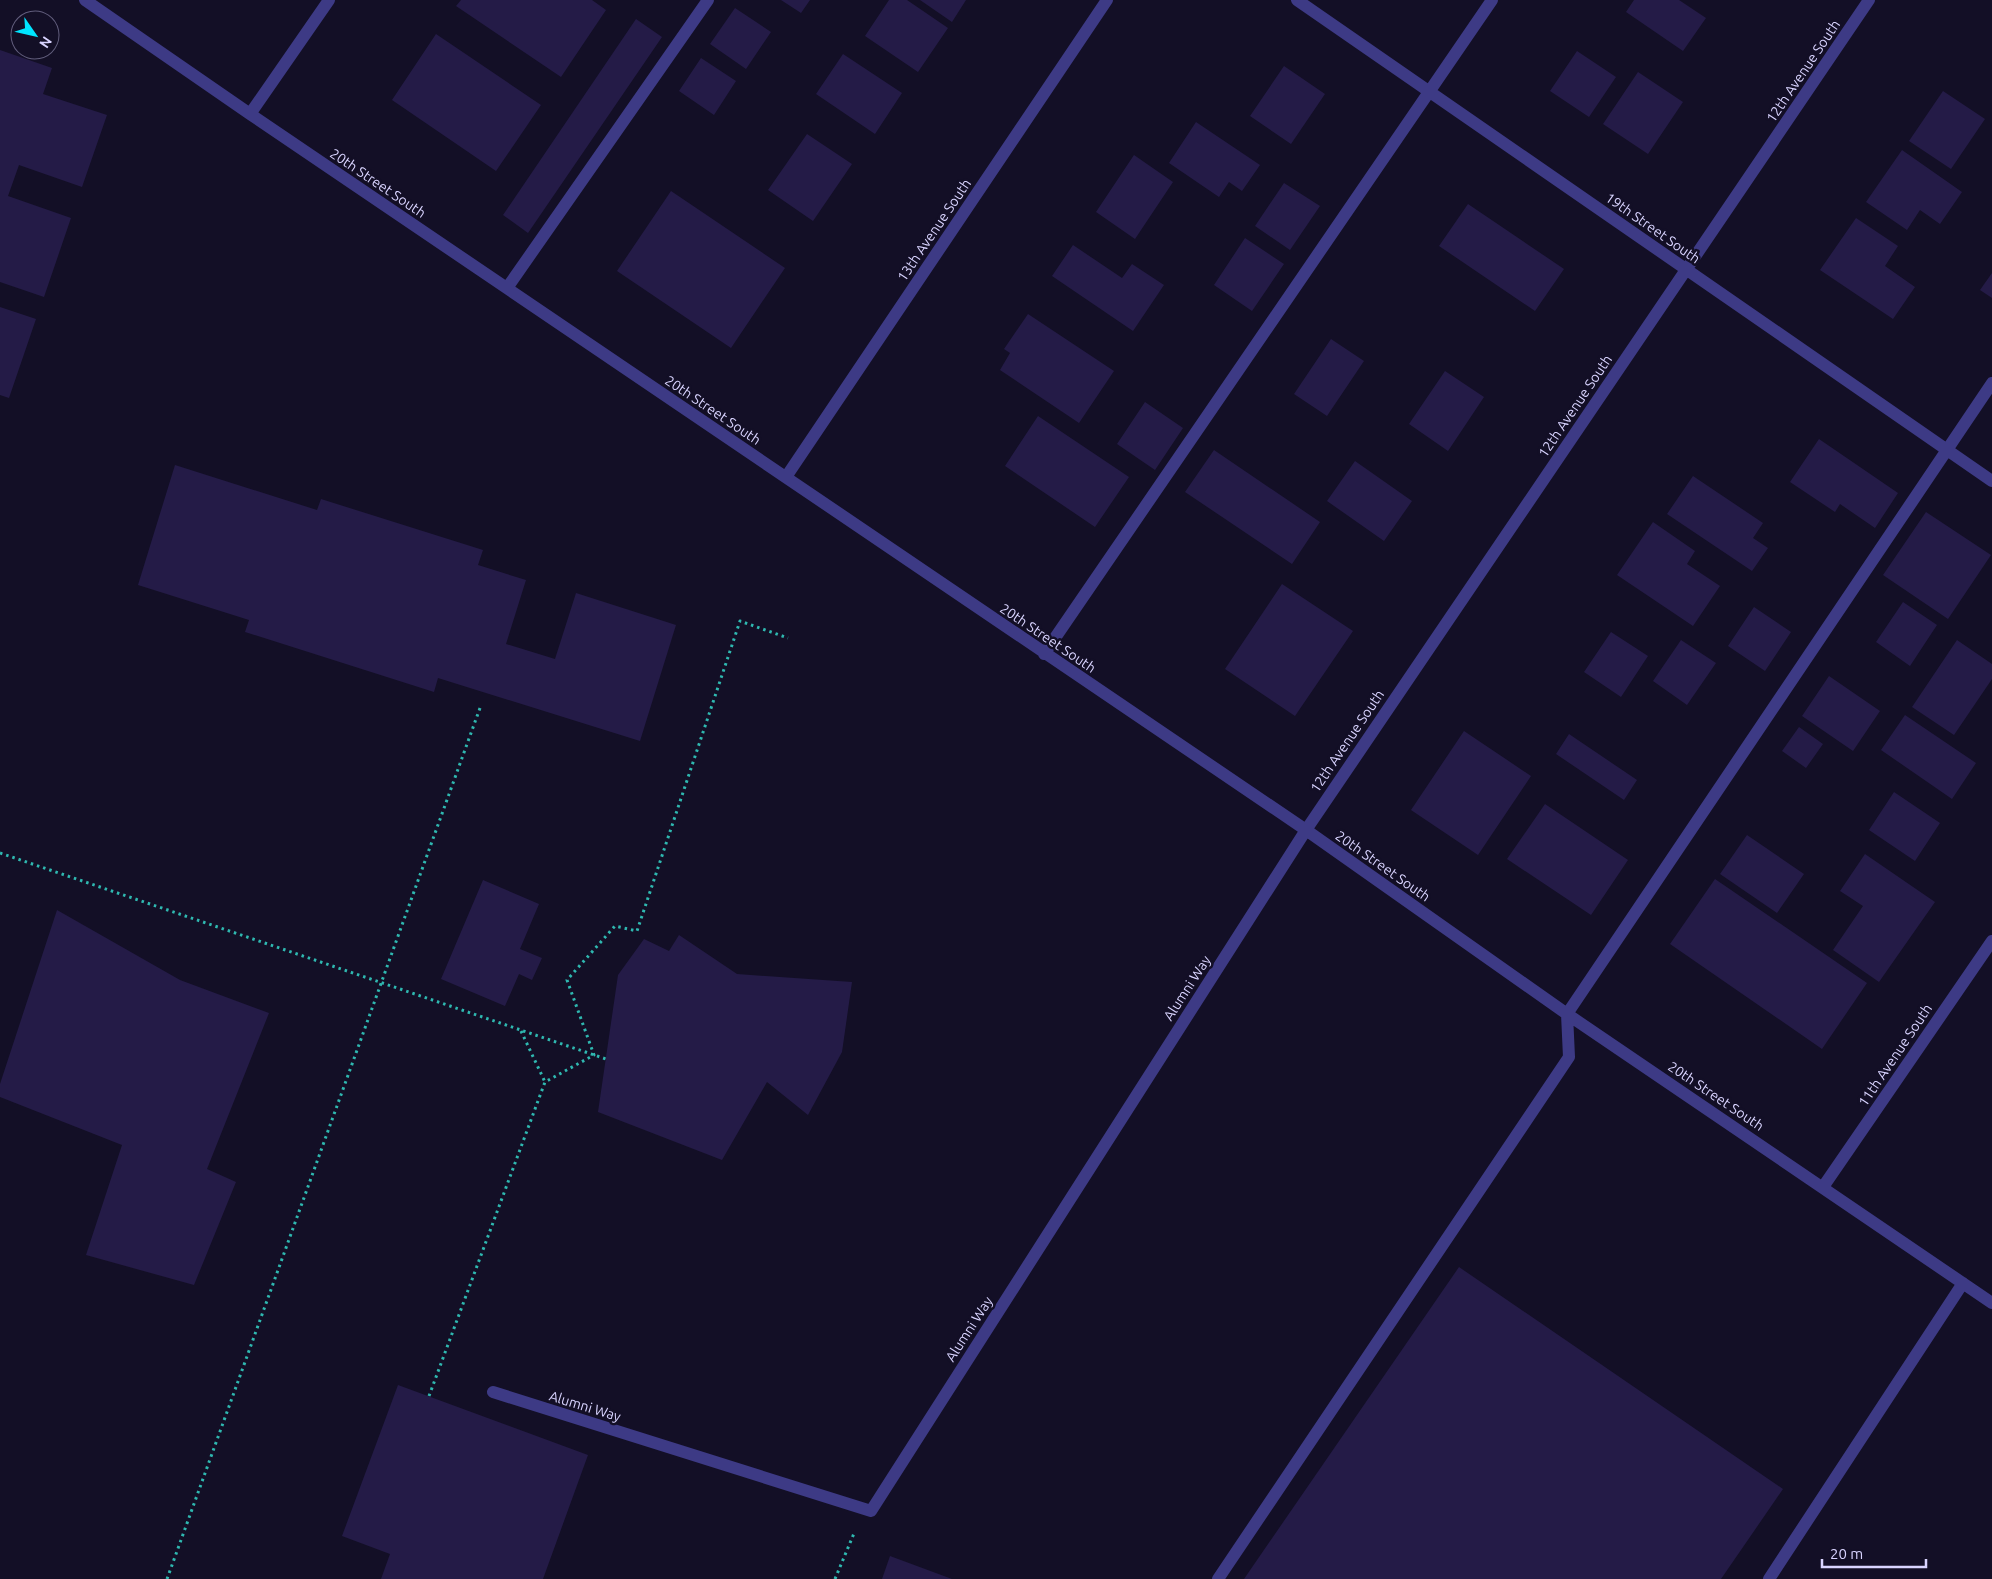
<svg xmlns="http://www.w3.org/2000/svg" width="1992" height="1579" viewBox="0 0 1992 1579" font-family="Ubuntu,sans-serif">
  <rect width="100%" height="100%" fill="#130f26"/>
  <path fill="#241b47" d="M461 0H592L606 10 561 77 456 6Z
    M781 0H810L801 13Z
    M889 0H907L948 28 918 72 865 36Z
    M920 0H966L952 22Z
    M1634 0H1679L1706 18 1683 51 1626 12Z
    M735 8 771 32 746 69 710 44Z
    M636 19 662 37 528 233 503 215Z
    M436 34 541 105 496 171 392 100Z
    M0 50 52 68 43 94 107 115 82 187 19 165 8 196 71 218 44 297 0 282Z
    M1577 51 1616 77 1589 117 1550 91Z
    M843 54 902 93 875 134 816 94Z
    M701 58 736 81 714 115 679 91Z
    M1284 66 1325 94 1291 144 1250 116Z
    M1638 72 1683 102 1648 154 1603 124Z
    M1943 91 1985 119 1951 169 1909 141Z
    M1196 122 1260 165 1242 191 1229 182 1219 197 1169 163Z
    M807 134 852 164 813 221 768 190Z
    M1902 150 1962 192 1940 224 1920 210 1907 230 1866 202Z
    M1134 155 1173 182 1135 239 1096 212Z
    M1284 183 1320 206 1290 250 1255 226Z
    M671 191 785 268 731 348 617 271Z
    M1468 204 1564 269 1535 311 1439 246Z
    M1856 218 1898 246 1885 266 1915 287 1893 319 1820 270Z
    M1245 238 1284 264 1252 311 1214 285Z
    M1073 245 1122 278 1132 264 1164 285 1133 331 1052 276Z
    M1992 273V298L1980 290Z
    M0 307 36 319 9 398 0 395Z
    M1028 314 1114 371 1079 423 1000 370 1010 353 1004 349Z
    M1331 339 1364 361 1327 416 1294 394Z
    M1445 371 1484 397 1448 451 1409 424Z
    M1145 402 1183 428 1155 470 1117 444Z
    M1038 416 1129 477 1095 527 1005 466Z
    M1819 439 1898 493 1875 528 1840 504 1835 512 1790 482Z
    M1214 450 1320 522 1292 564 1185 492Z
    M1355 461 1412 501 1384 541 1327 501Z
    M175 465 317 510 321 499 483 550 478 565 526 580 506 644 555 659 576 593 676 625 640 741 438 678 434 692 245 632 249 620 138 585Z
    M1693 476 1763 523 1753 538 1768 548 1752 571 1667 514Z
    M1926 512 1991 555 1948 619 1883 575Z
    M1653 522 1695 551 1687 564 1720 586 1693 626 1617 575Z
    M1282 584 1353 631 1295 716 1225 669Z
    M1903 602 1937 625 1910 666 1876 642Z
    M1754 607 1791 632 1765 671 1728 646Z
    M1611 632 1648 656 1621 697 1584 672Z
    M1681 640 1716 663 1687 705 1653 681Z
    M1957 640 1992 664V679L1954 735 1912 707Z
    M1829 676 1880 711 1853 751 1802 716Z
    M1905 715 1976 763 1952 799 1881 750Z
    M1799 727 1823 744 1806 768 1782 751Z
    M1464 731 1531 776 1478 855 1411 810Z
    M1569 734 1637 780 1624 800 1556 754Z
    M1894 792 1940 823 1915 861 1869 830Z
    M1545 804 1628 860 1591 915 1507 859Z
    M1747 835 1804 874 1777 913 1720 874Z
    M1865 854 1935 902 1879 982 1833 950 1863 906 1840 891Z
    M1715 879 1867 983 1822 1049 1670 944Z
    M483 880 539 904 520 949 542 958 532 980 519 974 505 1006 441 979Z
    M57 910 180 980 269 1013 207 1169 236 1182 194 1285 86 1255 122 1145 0 1097V1084Z
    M679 935 737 974 852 982 842 1052 808 1115 767 1082 722 1160 598 1112 618 975 644 939 669 951Z
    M1459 1267 1783 1489 1721 1579H1244Z
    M398 1385 588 1455 543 1579H381L390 1554 342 1536Z
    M890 1556 952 1579H882Z"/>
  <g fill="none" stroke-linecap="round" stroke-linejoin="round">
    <path stroke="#2fb8b0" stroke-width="3" stroke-dasharray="2.5 4" stroke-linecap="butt" d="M0 853 606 1059
      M521 1031 545 1082
      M429 1396 545 1082 594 1055 567 980 615 926 637 931 740 621 788 638
      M167 1579 480 708
      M835 1579 855 1531"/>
    <path stroke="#3d3a85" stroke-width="12" d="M85 0 250 114 1306 830 1567 1014 1992 1303
      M1297 0 1992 481
      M250 114 329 0
      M507 288 708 0
      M786 477 1107 0
      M1044 654 1492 0
      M1823 1187 1992 941
      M493 1392 871 1511 1306 830 1869 0
      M1218 1579 1569 1057 1567 1014 1992 383
      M1769 1579 1963 1283"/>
  </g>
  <g text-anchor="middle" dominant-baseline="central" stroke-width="5" stroke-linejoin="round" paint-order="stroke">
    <g font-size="14" fill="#d9d4ff" stroke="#130f26">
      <text transform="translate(1803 71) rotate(-56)">12th Avenue South</text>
      <text transform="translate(378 183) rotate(34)">20th Street South</text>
      <text transform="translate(1653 228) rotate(35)">19th Street South</text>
      <text transform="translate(934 230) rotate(-56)">13th Avenue South</text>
      <text transform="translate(1575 406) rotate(-56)">12th Avenue South</text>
      <text transform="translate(713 410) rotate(34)">20th Street South</text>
      <text transform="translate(1048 638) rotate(34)">20th Street South</text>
      <text transform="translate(1347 741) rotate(-56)">12th Avenue South</text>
      <text transform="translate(1383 866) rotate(35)">20th Street South</text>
      <text transform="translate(1187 988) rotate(-57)">Alumni Way</text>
      <text transform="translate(1895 1055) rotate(-56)">11th Avenue South</text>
      <text transform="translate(1716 1096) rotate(34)">20th Street South</text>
      <text transform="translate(969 1329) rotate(-57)">Alumni Way</text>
      <text transform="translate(585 1406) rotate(17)">Alumni Way</text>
    </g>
  </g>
  <g transform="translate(35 35) rotate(124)"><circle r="24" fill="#130f26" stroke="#625e7d"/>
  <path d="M0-4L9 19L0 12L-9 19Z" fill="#00e5ff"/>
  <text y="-8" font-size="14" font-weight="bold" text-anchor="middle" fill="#d9d4ff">N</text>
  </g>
  <path d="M1822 1559v8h104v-8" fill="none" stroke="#d9d4ff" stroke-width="2.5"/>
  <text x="1830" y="1559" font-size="15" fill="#d9d4ff" stroke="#130f26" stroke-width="4" paint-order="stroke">20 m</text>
</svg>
